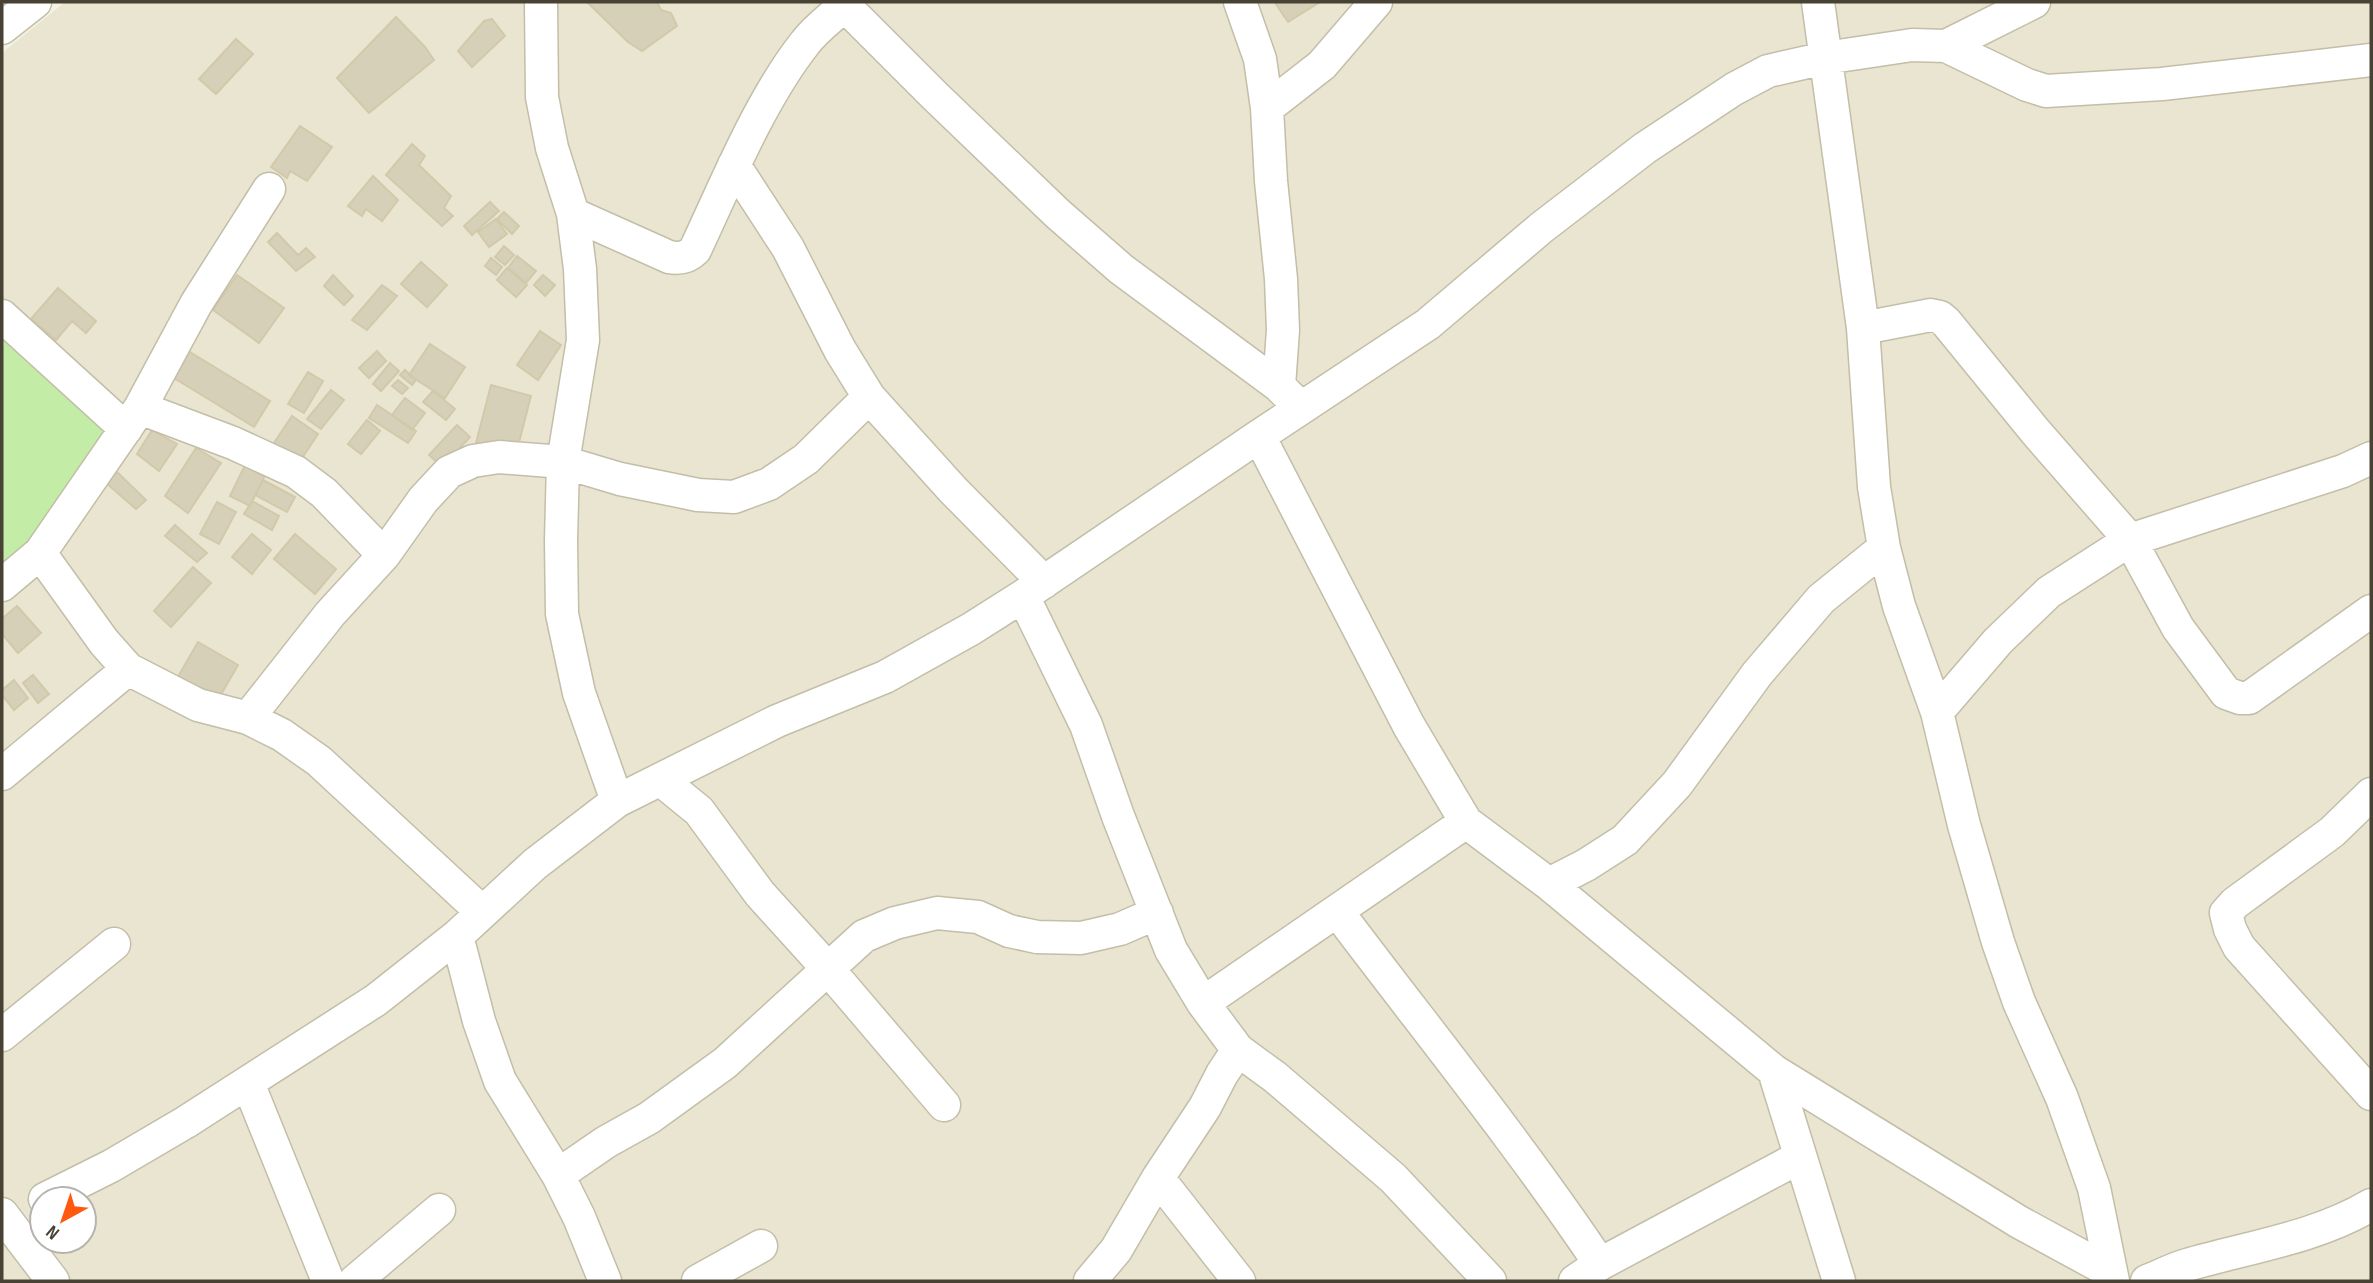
<svg xmlns="http://www.w3.org/2000/svg" width="2373" height="1283" viewBox="0 0 2373 1283" font-family="'Sofia Sans Condensed',sans-serif">
  <rect width="100%" height="100%" fill="#f4f2e4"/>
  <path fill="#e9e5d1" fill-rule="evenodd" d="M65 2H2371V1281H2V604L62 552 139 432 2 305V53ZM42 1199H84V1241H42Z"/>
  <path fill="#c3eda7" d="M2 322 110 423 112 439 33 547 2 575Z"/>
  <path fill="#d7d0b8" stroke="#d2c9aa" stroke-width="2" d="M587 2H657L661 10 671 13 677 26 642 51 628 42Z
    M1279 2H1320L1288 22 1276 4Z
    M396 17 425 47 434 60 369 113 337 78Z
    M492 19 505 36 472 67 458 51 484 21Z
    M236 39 253 54 216 94 199 79Z
    M300 126 332 147 307 181 290 171 287 178 271 167Z
    M412 144 425 156 419 165 451 196 444 208 453 216 442 226 386 175Z
    M373 176 398 200 382 221 366 209 362 216 348 206Z
    M490 202 499 211 472 235 464 226Z
    M504 212 519 226 512 234 497 219Z
    M496 219 507 234 489 247 478 232Z
    M277 233 298 255 306 248 315 257 296 271 268 242Z
    M504 246 514 255 505 265 495 257Z
    M517 256 536 271 526 283 508 268Z
    M491 258 502 267 496 275 485 266Z
    M421 262 447 285 427 307 401 284Z
    M507 268 527 285 516 297 497 280Z
    M237 275 284 308 259 343 213 310Z
    M333 275 353 296 344 305 324 286Z
    M543 275 555 285 545 296 534 285Z
    M382 285 397 296 367 330 352 320Z
    M58 288 96 321 86 333 72 321 56 340 31 319Z
    M540 331 561 345 538 380 517 365Z
    M430 344 465 367 445 398 409 375Z
    M185 349 270 401 254 427 169 375Z
    M377 351 386 361 369 378 359 368Z
    M390 363 399 371 381 391 373 384Z
    M405 370 416 380 412 385 400 375Z
    M308 372 323 381 304 413 288 404Z
    M398 380 408 388 402 394 392 386Z
    M491 385 531 396 516 454 476 443Z
    M331 390 344 400 321 429 307 419Z
    M433 391 455 409 446 420 423 402Z
    M405 398 425 413 412 430 392 415Z
    M377 405 416 431 408 443 369 418Z
    M292 416 318 434 300 461 274 443Z
    M367 420 380 431 361 454 348 444Z
    M457 425 470 437 442 467 429 455Z
    M152 430 177 444 159 471 137 454Z
    M196 448 221 463 188 513 165 496Z
    M247 461 267 471 250 506 230 496Z
    M117 472 146 500 136 509 106 483Z
    M263 480 295 497 287 512 255 495Z
    M252 501 279 516 272 530 244 514Z
    M217 502 236 512 219 544 200 534Z
    M175 525 207 553 197 562 165 536Z
    M252 534 271 550 252 574 232 557Z
    M295 534 336 569 315 594 274 559Z
    M193 567 211 583 171 627 154 611Z
    M17 606 41 633 18 653 2 634V619Z
    M198 642 238 665 215 705 175 682Z
    M33 675 49 694 38 703 23 683Z
    M14 680 28 698 14 710 2 695V690Z"/>
  <g fill="none" stroke-linecap="round" stroke-linejoin="round">
    <defs>
      <path id="minor" d="M541 2 542 97 552 148 573 214 580 269 583 340 563 462 561 541 562 614 579 693 617 801
        M1240 2 1260 59 1267 108 1271 181 1281 279 1283 330 1279 386
        M1818 2 1863 328 1874 487 1884 548 1899 606 1937 712 1964 825 1998 942 2019 1002 2062 1098 2094 1188 2113 1281
        M844 5 935 96 1058 214 1121 269 1279 386 1301 408
        M2 28 35 2
        M1946 46 2034 2
        M1267 108 1322 65 1376 2
        M734 165 788 248 840 350 869 397 953 490 1044 582
        M573 214 669 257C679 259 687 258 695 250 726 184 760 100 805 43 817 27 834 16 848 2
        M2 316 126 429
        M1863 328 1931 315 1940 317 1946 322 2035 431 2130 540 2178 628 2226 693 2240 698H2249L2371 611
        M140 408 233 443 296 472 324 493 384 555
        M40 553 104 642 128 669 198 705 248 718 282 735 319 761 481 911
        M2 585 40 553 140 408 196 304 269 189
        M1023 596 1086 725 1118 816 1171 950 1203 1003 1238 1050 1275 1077 1393 1178 1490 1281
        M1937 712 1998 641 2049 592 2130 540 2343 471 2371 458
        M248 718 330 614 384 555 423 500 449 472 473 461 499 457 563 462 620 479 698 495 734 497 769 484 806 459 869 397
        M2 774 128 669
        M661 780 699 811 760 894 828 969 944 1105
        M2371 794 2332 832 2235 903 2226 913 2230 929 2239 947 2371 1094
        M1466 822 1549 884 1774 1071 2019 1222 2111 1272
        M1549 884 1586 865 1625 840 1677 784 1757 674 1821 599 1884 548
        M1337 911C1425 1028 1518 1142 1600 1264
        M457 936 479 1021 500 1081 558 1175 579 1217 605 1281
        M1203 1003 1466 822 1409 726 1259 436
        M2 1035 114 944
        M1774 1071 1839 1281
        M248 1083 328 1281
        M558 1175 606 1142 649 1118 725 1063 864 936 895 923 937 913 978 917 1009 931 1037 937 1081 938 1120 929 1157 913
        M1158 1178 1239 1281
        M45 1199 111 1166 186 1122 376 1000 457 936 535 864 617 801 777 721 885 677 971 629 1023 596 1259 436 1428 324 1541 228 1645 148 1734 89 1768 71 1825 58 1912 45 1946 46 2027 85 2046 91 2162 84 2371 60
        M2 1214 53 1281
        M355 1281 439 1210
        M698 1281 761 1246
        M1090 1281 1116 1250 1158 1178 1205 1107 1222 1074 1238 1050
        M1575 1281 1600 1264 1800 1157
        M2147 1281C2160 1276 2173 1269 2187 1265 2249 1247 2315 1238 2371 1205"/>
    </defs>
    <use href="#minor" stroke="#c3bea8" stroke-width="35"/>
    <use href="#minor" stroke="#fff" stroke-width="32"/>
  </g>
  <rect width="2373" height="1283" fill="none" stroke="#474233" stroke-width="7"/>
  <g transform="translate(63 1220) rotate(220)"><circle r="33" fill="#ffffff" stroke="#b5b3ad" stroke-width="2"/>
  <path d="M0-5L12 26L0 18L-12 26Z" fill="#ff5910"/>
  <text y="-10" font-size="19" font-weight="bold" text-anchor="middle" fill="#474233">N</text>
  </g>
</svg>
